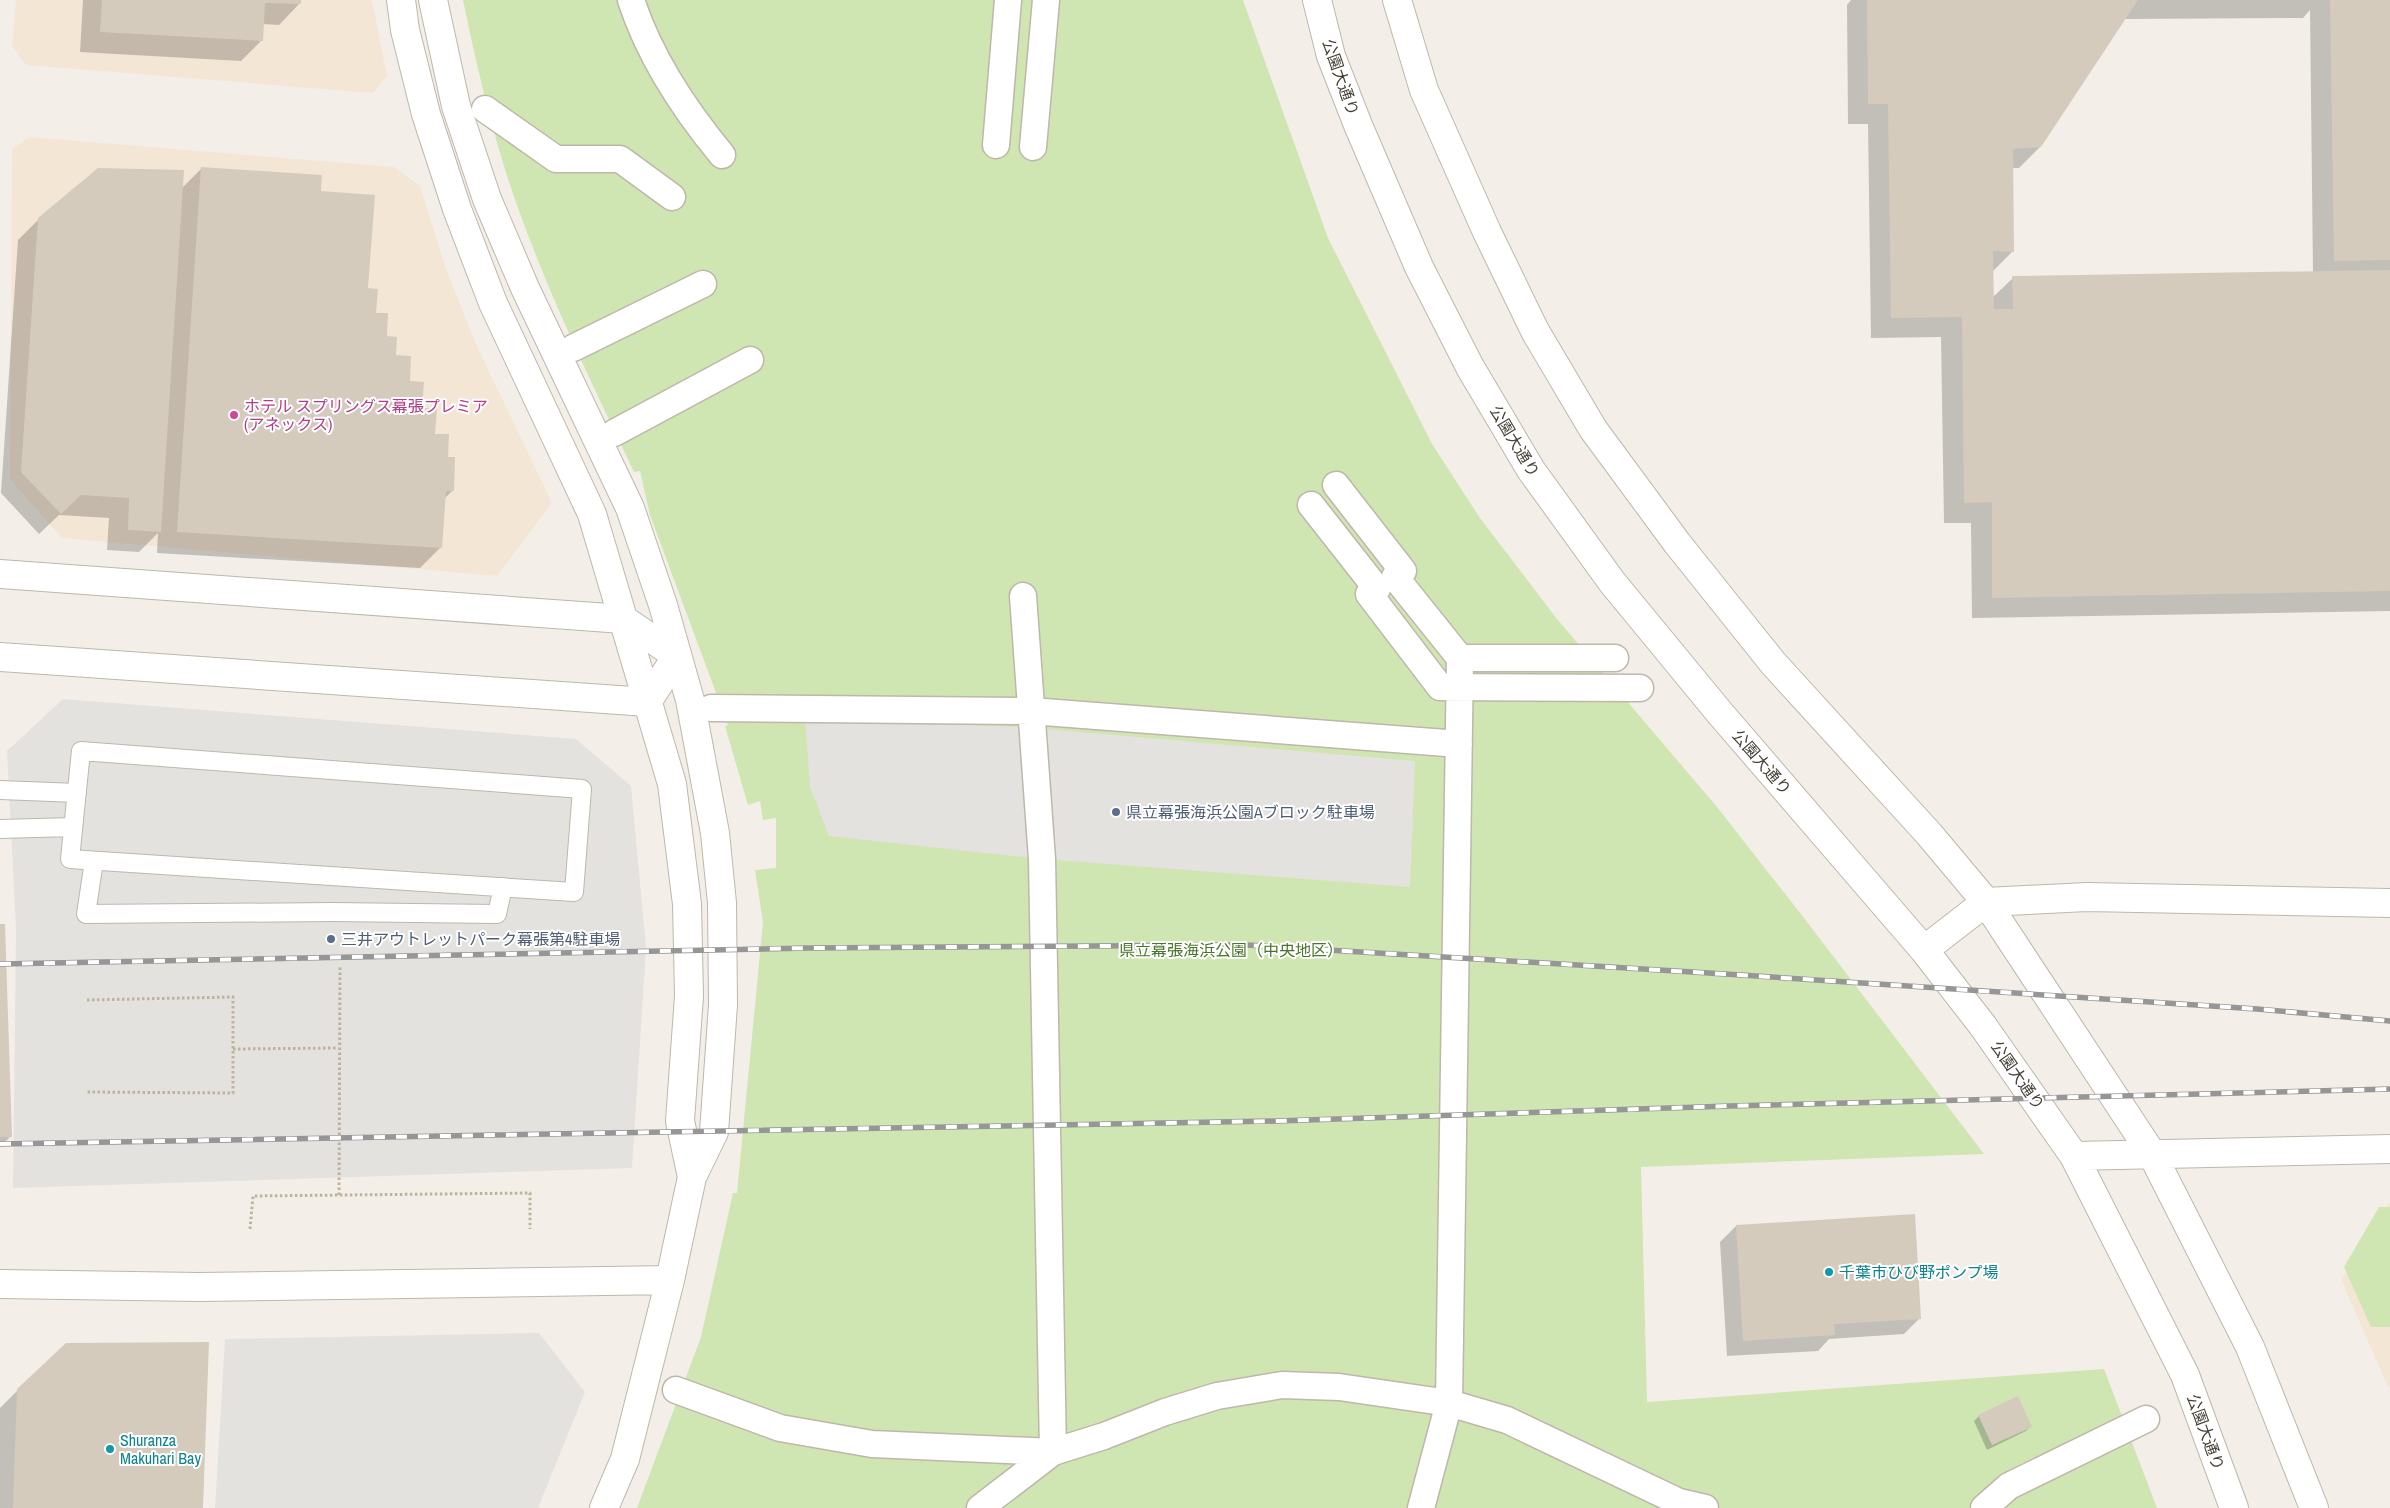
<svg xmlns="http://www.w3.org/2000/svg" width="2390" height="1508" viewBox="0 0 2390 1508" font-family="'Archivo Narrow','Noto Sans JP',sans-serif">
  <rect width="100%" height="100%" fill="#f3efe8"/>
  <path fill="#f4e6d4" d="M16 0H372L387 76 373 93 26 65 12 46Z
    M29 137 394 167 420 186 446 269 475 342 552 503 497 576 62 538 10 479 12 149Z
    M2388 1204H2390V1391L2341 1280Z"/>
  <path fill="#cfe5b2" d="M463 0H1243L1328 238 1432 444 1480 518 1557 619 1717 807 1804 918 1984 1154 1641 1167 1647 1402 2104 1369 2157 1508H637L701 1337 733 1193H737L763 922 755 870 776 868V818L763 820 760 801 748 805 725 726 728 725 650 515 640 471 634 472C594 388 554 306 522 219 496 149 478 73 463 0Z
    M2379 1207H2390V1327H2371L2344 1267Z"/>
  <path fill="#e4e2df" d="M63 699 576 739 631 786 646 948 632 1168 13 1188 16 930 7 751Z
    M805 718 1033 728 1415 761 1410 887 1042 859 829 836 810 787Z
    M539 1333 585 1392 538 1508H215L225 1339Z"/>
  <path fill="#0003" fill-rule="evenodd" d="M83 0H300L299 4 279 25 263 24 262 40 241 61 80 52Z
    M1851 0H2390V611L1972 618 1971 523H1944L1941 337 1871 338 1868 124H1848L1847 5ZM2310 10 2313 273 2013 278 1993 297 1992 272 2013 251 2012 168H2019L2040 147 2124 19 2303 18Z
    M201 169 319 192 367 289 385 338 446 458 452 491 444 499 441 547 420 568 157 553 158 533 139 552 107 550 109 518 59 515 39 534 1 493 18 240 39 219 182 188Z
    M0 926 10 1137 0 1147Z
    M1736 1226 1920 1318 1904 1334 1829 1339 1818 1351 1727 1356 1720 1242Z
    M18 1390 202 1508H0V1408Z
    M1979 1416 2031 1426 2026 1431 1987 1450 1974 1421Z"/>
  <path fill="#d4cbbd" d="M102 0H301V4L265 3 263 41 100 32Z
    M1867 0H2138L2041 147 2013 149 2014 252 1993 251 1994 309H2013L2012 276 2390 270V591L1992 598V502L1964 503 1962 317 1891 318 1888 104H1868Z
    M2330 0H2390V260L2334 261Z
    M201 167 322 175 321 191 375 195 368 288 378 289 376 313H388L387 336 397 337 396 355 411 356 410 381 424 382 422 408H437L435 434H449L448 457H455L454 491H446L442 548 177 532Z
    M98 168 184 170 161 532 128 530 129 498 81 495 61 514 21 472 38 218Z
    M0 924H5L12 1137H0Z
    M1915 1214 1921 1319 1834 1324 1835 1335 1743 1341 1736 1225Z
    M209 1342 203 1508H13L17 1389 66 1343Z
    M2018 1396 2032 1427 1992 1445 1978 1415Z"/>
  <g fill="none" stroke-linecap="round" stroke-linejoin="round">
    <defs>
      <path id="service" d="M81 751 582 789 574 892 70 859Z
        M0 790 77 793
        M0 829 73 827
        M94 861 86 914 332 912 497 914 503 887"/>
      <path id="pedestrian" d="M631 0C650 58 683 108 722 155
        M485 109 556 159H620L672 197
        M996 145 1008 0
        M1033 147 1046 0
        M573 348 703 284
        M614 433 750 360
        M1336 485 1403 571 1395 577 1460 658H1615
        M1311 505 1377 589 1369 594 1440 687 1640 688
        M711 708 1031 711 1459 744
        M676 1390 780 1428 872 1444 1053 1452 1042 859 1023 596
        M980 1508 1053 1452 1104 1436 1165 1412 1217 1396 1282 1385 1339 1387 1449 1403 1507 1420 1679 1502 1705 1508
        M1421 1508 1449 1403 1460 658
        M1984 1508 2009 1486 2146 1419"/>
      <path id="minor" d="M0 574 623 619 677 656 647 702 0 657"/>
      <path id="tertiary" d="M401 0 405 30 426 114 457 209 493 303 592 514 672 784 687 904 689 996 680 1121 692 1177
        M433 0 456 106 487 199 525 288 630 508 663 605 690 700 715 833 722 903 723 1005 714 1132 692 1177 670 1280 625 1459 604 1508
        M1317 0 1331 56 1358 125 1419 267 1470 367 1531 470 1612 582 1719 712 1924 950 1983 1026 2074 1156 2185 1375 2234 1508
        M1397 0 1424 90 1487 232 1535 331 1593 429 1677 543 1773 663 1929 834 1986 902 2152 1154 2250 1347 2314 1508
        M1924 950 1986 902 2087 897 2390 903
        M2074 1156 2390 1149
        M0 1284 199 1287 670 1280"/>
    </defs>
    <use href="#service" stroke="#beb7aa" stroke-width="20"/>
    <use href="#pedestrian" stroke="#beb7aa" stroke-width="29"/>
    <use href="#minor" stroke="#beb7aa" stroke-width="30"/>
    <use href="#tertiary" stroke="#beb7aa" stroke-width="30"/>
    <path stroke="#bfb29c" stroke-width="3" stroke-dasharray="2.5 2.5" stroke-linecap="butt" d="M87 1000 233 997V1093L87 1092
      M233 1049 338 1048
      M339 1195 340 965
      M250 1229 253 1196 530 1193V1229"/>
    <use href="#service" stroke="#fff" stroke-width="18"/>
    <use href="#pedestrian" stroke="#fff" stroke-width="26"/>
    <use href="#minor" stroke="#fff" stroke-width="28"/>
    <use href="#tertiary" stroke="#fff" stroke-width="28"/>
    <defs>
      <path id="rail" d="M0 964 810 948 1247 945 1725 974 2257 1009 2390 1021
        M0 1144 1277 1121 1730 1106 2390 1089"/>
    </defs>
    <use href="#rail" stroke="#969696" stroke-width="5.5"/>
    <use href="#rail" stroke="#fff" stroke-width="4" stroke-dasharray="11" stroke-linecap="butt"/>
  </g>
  <circle fill="#d1479c" stroke="#fff" stroke-width="2" cx="234" cy="415" r="5"/>
  <g fill="#5c6f8a" stroke="#fff" stroke-width="2">
    <circle cx="1116" cy="812" r="5"/>
    <circle cx="331" cy="939" r="5"/>
  </g>
  <g fill="#0f9aa8" stroke="#fff" stroke-width="2">
    <circle cx="1829" cy="1272" r="5"/>
    <circle cx="110" cy="1449" r="5"/>
  </g>
  <g text-anchor="middle" dominant-baseline="central" stroke-width="4" stroke-linejoin="round" paint-order="stroke">
    <g font-size="16" fill="#464037" stroke="#fff">
      <text transform="translate(1341 77) rotate(71)">公園大通り</text>
      <text transform="translate(1515 441) rotate(59)">公園大通り</text>
      <text transform="translate(1762 762) rotate(49)">公園大通り</text>
      <text transform="translate(2018 1075) rotate(55)">公園大通り</text>
      <text transform="translate(2206 1432) rotate(70)">公園大通り</text>
    </g>
    <g font-size="16" fill="#b23c85" stroke="#fff" text-anchor="start">
      <text x="244" y="406">ホテル スプリングス幕張プレミア<tspan x="244" dy="18">(アネックス)</tspan></text>
    </g>
    <g font-size="16" fill="#4e5e75" stroke="#fff" text-anchor="start">
      <text x="1126" y="812">県立幕張海浜公園Aブロック駐車場</text>
      <text x="341" y="939">三井アウトレットパーク幕張第4駐車場</text>
    </g>
    <g font-size="16" fill="#49752c" stroke="#fff">
      <text x="1231" y="950">県立幕張海浜公園（中央地区）</text>
    </g>
    <g font-size="16" fill="#0d838f" stroke="#fff" text-anchor="start">
      <text x="1839" y="1272">千葉市ひび野ポンプ場</text>
      <text x="120" y="1440">Shuranza<tspan x="120" dy="18">Makuhari Bay</tspan></text>
    </g>
  </g>
</svg>
